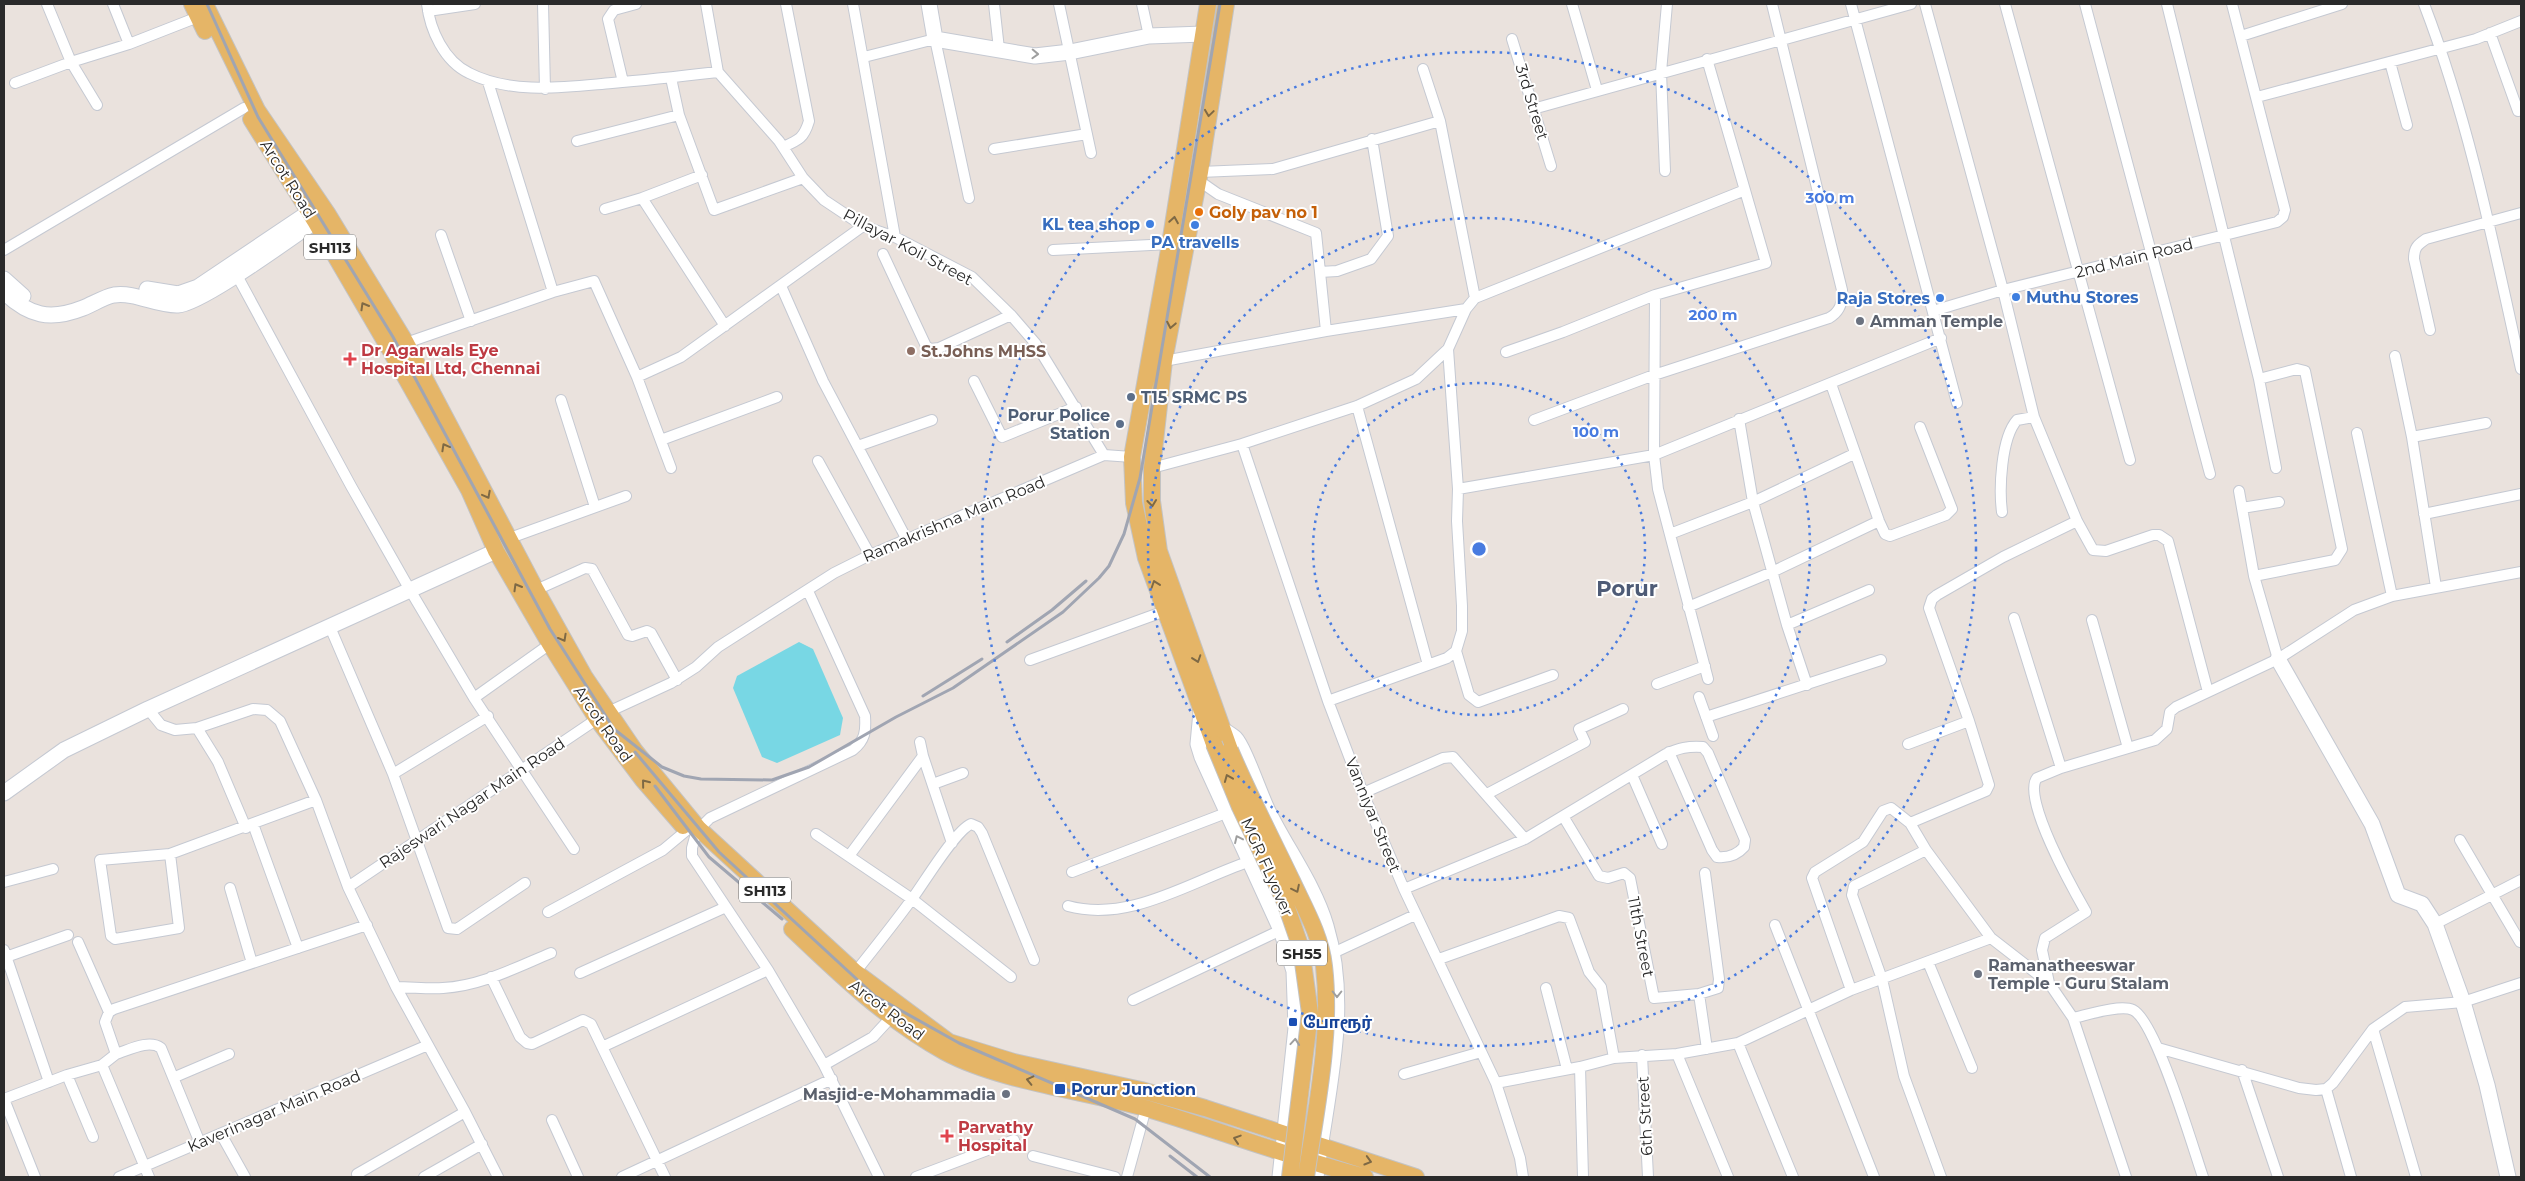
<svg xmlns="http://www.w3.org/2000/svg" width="2525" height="1181" viewBox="0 0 2525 1181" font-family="Montserrat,'Noto Sans Tamil',sans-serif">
  <rect width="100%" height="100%" fill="#eae2dd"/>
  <path fill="#78d7e4" d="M799 642 813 649 843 718 840 735 777 763 762 757 733 688 737 676Z"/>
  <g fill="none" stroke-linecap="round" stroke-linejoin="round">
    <defs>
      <path id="street" d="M47 4 71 62 97 105
        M427 4C430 30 444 61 469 73 512 95 565 87 612 83 647 80 683 76 718 72
        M543 4 545 89
        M706 4 718 72
        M853 4 895 237
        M994 4 999 49
        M1059 4 1091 153
        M1142 4 1149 36
        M1572 4 1597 90
        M1851 4 1957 403
        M1925 4 2003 290 2034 417 2077 521 2093 550 2106 551 2153 535H2159L2168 541 2208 692
        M2005 4 2130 460
        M2085 4 2210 474
        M2167 4 2259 379 2276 468
        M2424 4C2469 121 2494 246 2521 369
        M428 11 475 4
        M2490 33 2518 111
        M2241 36 2342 4
        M1512 39 1551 166
        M129 44 198 17
        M864 57 935 39 969 198
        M2390 62 2407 125
        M718 72 779 141 803 178 824 200 863 226 895 237 972 277 1011 315 1036 344 1104 455
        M671 78 679 115 714 210 803 178
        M488 82 553 292
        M623 82 608 19 614 10 636 4
        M15 83 71 62 129 44 113 4
        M2257 97 2476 39 2521 21
        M1533 109 1911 4
        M577 141 679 115
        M783 147C799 140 804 138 809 121L786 4
        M994 149 1087 134
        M1665 171 1661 72 1667 4
        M1200 172 1273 169 1440 121
        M1198 180 1218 194 1316 233 1326 331
        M642 198 725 326
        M605 209 642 198 702 175
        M441 235 471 321
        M4 250 244 108
        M1053 250 1170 244
        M883 254 926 346 930 349 939 348 1011 315
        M234 270 351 486 410 590 474 698 574 849
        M1320 272 1337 271 1371 259 1388 236 1372 139
        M781 286 823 381 906 538
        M1655 295 1654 455 1658 489 1708 679
        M1475 298 1745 190
        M1933 311 2003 290 2277 222 2283 217 2285 210 2232 4
        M2430 330 2414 259C2414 248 2417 245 2426 239L2521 213
        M406 343 553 292 594 281 637 377 671 468
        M1506 352 1563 332 1655 295 1766 263 1707 59
        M2395 356 2412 437 2436 587
        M1164 361 1326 331 1466 309
        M637 377 681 357 863 226
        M974 381 1002 437 1076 407
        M1831 384 1879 521 1885 534 1890 536 1946 515 1952 509 1920 427
        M561 400 595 507
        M1357 406 1428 665
        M1739 419 1753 502 1787 625 1807 685
        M1534 420 1654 375 1829 318C1840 312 1843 303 1842 290L1772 4
        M2357 433 2392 596
        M2412 437 2486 423
        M661 440 777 397
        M1242 444 1328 701 1363 793 1404 889 1496 1083 1520 1158 1523 1177
        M858 446 932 420
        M818 461 870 555
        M1152 468 1242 444 1357 406 1416 379 1448 349 1466 309 1475 298 1440 121 1423 69
        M1458 489 1654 455 1941 338
        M2239 491 2254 576 2278 659
        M2242 508 2279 502
        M2002 512C1999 489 2001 438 2017 420L2034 417
        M2424 514 2521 494
        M1670 534 1753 502 1854 454
        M510 538 626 496
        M2254 576 2335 560 2342 549 2305 371 2297 369 2259 379
        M536 590 585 568 592 569 628 635 632 636 647 631 651 633 677 680
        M1688 607 1772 572 1879 521
        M2014 618 2061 768
        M2092 620 2128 748
        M1787 625 1869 590
        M330 627 393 774 448 928 457 929 525 883
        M1456 651 1469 695 1478 702 1553 675
        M1030 660 1165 611
        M1657 684 1705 666
        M1699 697 1713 736
        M474 698 550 644
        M1328 701 1447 658 1456 651 1462 631V606L1457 521 1458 489 1448 349
        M148 709 161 725 175 730 197 728 253 709 267 710 280 721 316 800 348 887 396 987 465 1112 498 1177
        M608 712 671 683 696 667 718 647 834 573 870 555 1104 455 1132 457
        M1706 717 1881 660
        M197 728 218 762 246 828
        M920 742 923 756
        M1908 744 1969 721
        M393 774 488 716
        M1632 775 1662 844
        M933 784 963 773
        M1363 793 1443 758 1453 757 1525 839
        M1487 794 1585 742 1579 729 1623 709
        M1563 816 1599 876 1608 878 1624 873 1630 878 1654 998 1699 994 1718 988 1719 979 1705 873
        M1910 823 1986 791 1989 785 1969 721 1929 608 1932 599 1937 595 2003 557 2077 521
        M253 824 298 948
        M699 829 710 818 853 750C865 740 866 732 865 716L808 591
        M816 834 912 899 1011 977
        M695 837 692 848V856L768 970 824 1065 879 1177
        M2460 840 2520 942
        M1926 850 1854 886 1852 895 1882 979 1904 1076 1941 1177
        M170 854 179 928 115 939 111 936 100 860 170 854 316 800
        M849 856 923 756 952 843
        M1072 872 1226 813
        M4 882 53 869
        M348 887 597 719
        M230 888 252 963
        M1404 889 1525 839 1666 754C1679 748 1688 746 1703 747L1708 753 1745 840 1744 847C1737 855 1727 858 1717 857L1712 850 1669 752
        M1068 906C1130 923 1191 881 1248 862
        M548 912 663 850 687 830
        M2435 924 2521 880
        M1775 925 1874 1177
        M78 942 109 1012
        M4 950 49 1082
        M1333 953 1415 915
        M6 957 68 935
        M1439 959 1559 916 1569 918 1589 972 1601 987 1614 1058
        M1928 962 1972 1068
        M580 973 726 907
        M853 975C873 950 893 925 912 899 924 883 955 831 971 824L978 827 982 833 1034 960
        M491 977 520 1037 527 1043 532 1044 583 1020 591 1024 665 1177
        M2049 983 2042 950 2045 938 2086 912C2074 891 2021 797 2037 778L2061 768 2155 740 2167 729 2170 712 2176 707 2278 659 2354 610 2392 596 2521 572
        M396 987C412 987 428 989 443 988 481 986 517 967 551 953
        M1546 988 1567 1069
        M1851 990 1812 878 1815 872 1863 842 1883 811 1891 808 1910 823 1926 850 1991 938 2049 983 2073 1018 2126 1177
        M1699 994 1707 1049
        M1133 1000 1281 930
        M2073 1018C2087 1015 2120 1004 2133 1010 2156 1021 2193 1148 2203 1177
        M2373 1029 2416 1177
        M1738 1043 1793 1177
        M602 1047 768 970
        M2158 1048 2299 1088 2316 1090 2326 1089 2333 1083 2373 1029 2405 1007 2463 1002 2521 983
        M116 1054C129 1050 149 1039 161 1048L200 1143
        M1677 1054 1728 1177
        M1642 1055 1648 1177
        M102 1065 149 1177
        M824 1065 873 1037 895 1013
        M1580 1067 1583 1177
        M2242 1070 2278 1177
        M1404 1074 1481 1052
        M67 1075 93 1137
        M175 1077 229 1054
        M1496 1083 1580 1067 1614 1058 1677 1054 1738 1043 1851 990 1991 938
        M2326 1089 2351 1177
        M4 1099 67 1075 102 1065 116 1054 105 1022 109 1012 114 1009 367 925
        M4 1099 35 1177
        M552 1120 578 1177
        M221 1134 245 1177
        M1033 1156 1115 1177
        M357 1174 465 1112
        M119 1177 428 1045
        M424 1177 482 1144
        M622 1177 832 1079
        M916 1177 1014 1140
        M1127 1177 1146 1108"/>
      <path id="secondary" d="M929 4 935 39 1035 56 1070 52 1149 36 1203 34
        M4 279 23 296
        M147 289 178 294 198 287 320 205
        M4 292C29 316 50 321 83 308 93 304 104 297 114 295 136 292 157 306 178 305 202 304 300 231 326 214
        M2278 659 2372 824 2398 895 2422 904 2435 924 2463 1002 2487 1085 2508 1177
        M1201 712 1198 744 1202 757 1281 930 1294 971 1296 1028 1280 1177
        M1222 729C1226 732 1232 735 1235 738 1244 747 1260 795 1268 811 1286 848 1314 885 1326 926 1351 1009 1326 1094 1316 1177
        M4 793 64 750 148 709 496 551"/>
      <path id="primary" d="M192 4 205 31
        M205 4 257 110 327 213 406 343 536 590 584 676 635 751 699 829 855 972 949 1042 1014 1062 1141 1090 1205 1108 1416 1177
        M1208 4 1170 244 1132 457 1134 503 1146 558 1214 744
        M1226 4 1200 172 1164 361 1152 468V501L1159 551 1230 750
        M251 119 315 221 389 348 469 490 496 551 550 644 597 719 643 780 683 826
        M792 929C839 974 887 1020 945 1052 999 1081 1084 1091 1145 1108 1219 1130 1291 1158 1365 1177"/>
    </defs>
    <use href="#street" stroke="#c5c9d2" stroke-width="12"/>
    <use href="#secondary" stroke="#c5c9d2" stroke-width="17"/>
    <use href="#primary" stroke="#c3c3c3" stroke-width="18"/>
    <use href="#street" stroke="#fff" stroke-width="10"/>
    <use href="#secondary" stroke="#fff" stroke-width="15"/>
    <use href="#primary" stroke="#e5b567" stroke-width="16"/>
    <path stroke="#a0a5b2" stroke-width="3" d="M207 4 258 117 393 337 550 629 614 729 662 767 684 776 701 779 772 780 809 767 896 717 953 688 1063 612 1099 578 1109 566 1124 534 1140 478 1220 4
      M1007 642 1052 610 1086 581
      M923 696 982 659
      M635 752 719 852 875 996 959 1043 1135 1119 1210 1177
      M655 786 709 857 782 919
      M1170 1156 1197 1177"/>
    <defs>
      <path id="primary-bridge" d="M1214 744 1240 807 1285 902 1301 948 1310 1013 1290 1177
        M1230 750C1249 795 1271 837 1292 881 1304 907 1321 936 1324 966 1332 1035 1316 1109 1306 1177"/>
    </defs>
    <use href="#primary-bridge" stroke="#c3c3c3" stroke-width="18" stroke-linecap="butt"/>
    <use href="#primary-bridge" stroke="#e5b567" stroke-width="16"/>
  </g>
  <defs><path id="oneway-chevron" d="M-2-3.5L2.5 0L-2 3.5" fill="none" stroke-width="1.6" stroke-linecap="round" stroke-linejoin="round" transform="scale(1.25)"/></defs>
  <g stroke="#9f9f9f">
    <use href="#oneway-chevron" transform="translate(1035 54) rotate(2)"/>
    <use href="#oneway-chevron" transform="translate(1238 839) rotate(-115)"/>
    <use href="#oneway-chevron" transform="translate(1337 994) rotate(90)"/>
    <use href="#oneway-chevron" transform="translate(1295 1042) rotate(-85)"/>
  </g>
  <g stroke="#7e6945">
    <use href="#oneway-chevron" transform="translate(1209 113) rotate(98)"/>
    <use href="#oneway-chevron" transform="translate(1174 220) rotate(-81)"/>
    <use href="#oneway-chevron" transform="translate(364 306) rotate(-120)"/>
    <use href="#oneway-chevron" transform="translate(1171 325) rotate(101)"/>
    <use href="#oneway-chevron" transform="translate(445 447) rotate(-119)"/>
    <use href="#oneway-chevron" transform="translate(487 495) rotate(62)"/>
    <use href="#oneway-chevron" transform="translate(1152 503) rotate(84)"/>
    <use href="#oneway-chevron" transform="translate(1155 584) rotate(-109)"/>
    <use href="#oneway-chevron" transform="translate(517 587) rotate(-120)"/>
    <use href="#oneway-chevron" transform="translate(563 638) rotate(61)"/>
    <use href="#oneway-chevron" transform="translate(1197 659) rotate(71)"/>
    <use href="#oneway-chevron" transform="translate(1228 778) rotate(-112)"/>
    <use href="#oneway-chevron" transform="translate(645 783) rotate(-129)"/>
    <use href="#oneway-chevron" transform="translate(1296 889) rotate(64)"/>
    <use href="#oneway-chevron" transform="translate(1030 1080) rotate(-167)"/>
    <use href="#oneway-chevron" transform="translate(1237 1139) rotate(-162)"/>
    <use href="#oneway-chevron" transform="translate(1368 1161) rotate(16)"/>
  </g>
  <g fill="none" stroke="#487be0" stroke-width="2.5" stroke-dasharray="2.5 5">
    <circle cx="1479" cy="549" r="166"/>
    <circle cx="1479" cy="549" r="331"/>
    <circle cx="1479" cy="549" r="497"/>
  </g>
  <circle fill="#e8710a" stroke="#fff" stroke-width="2" cx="1199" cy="212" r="5"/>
  <g fill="#3f7fe0" stroke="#fff" stroke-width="2">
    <circle cx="1150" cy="224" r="5"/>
    <circle cx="1195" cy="225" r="5"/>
    <circle cx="2016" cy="297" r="5"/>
    <circle cx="1940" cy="298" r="5"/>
  </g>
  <g fill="#6b7280" stroke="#fff" stroke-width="2">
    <circle cx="1860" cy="321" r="5"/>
    <circle cx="1978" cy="974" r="5"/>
    <circle cx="1006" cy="1094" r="5"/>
  </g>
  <circle fill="#8d6e63" stroke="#fff" stroke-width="2" cx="911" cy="351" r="5"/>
  <g fill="#e0444e" stroke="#fff" stroke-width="2">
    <path d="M347.5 351.5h5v5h5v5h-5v5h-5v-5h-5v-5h5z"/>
    <path d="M944.5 1128.5h5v5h5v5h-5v5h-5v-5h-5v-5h5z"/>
  </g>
  <g fill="#5c6f8a" stroke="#fff" stroke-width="2">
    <circle cx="1131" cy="397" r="5"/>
    <circle cx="1120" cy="424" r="5"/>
  </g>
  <g fill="#1a4fb4" stroke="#fff" stroke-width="2">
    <rect x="1288" y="1017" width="10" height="10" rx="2.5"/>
    <rect x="1054" y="1083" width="12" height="12" rx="2.5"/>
  </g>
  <g text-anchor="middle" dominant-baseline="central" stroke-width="4" stroke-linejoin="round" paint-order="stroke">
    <g fill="#fff" stroke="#6a6a6a" stroke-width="1">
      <rect x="304" y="234.5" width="52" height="25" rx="4"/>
      <rect x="739" y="877.5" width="52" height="25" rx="4"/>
      <rect x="1277" y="940.5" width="50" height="25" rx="4"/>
    </g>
    <g font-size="15" font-weight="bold" fill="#2a2a2a">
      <text x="330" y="247">SH113</text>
      <text x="765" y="890">SH113</text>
      <text x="1302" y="953">SH55</text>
    </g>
    <g font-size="16" fill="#2a2a2a" stroke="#fff">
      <text transform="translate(1532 102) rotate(73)">3rd Street</text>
      <text transform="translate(288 179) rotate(58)">Arcot Road</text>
      <text transform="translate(908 247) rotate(28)">Pillayar Koil Street</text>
      <text transform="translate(2134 258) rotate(-14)">2nd Main Road</text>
      <text transform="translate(954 519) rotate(-23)">Ramakrishna Main Road</text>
      <text transform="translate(603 724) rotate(55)">Arcot Road</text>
      <text transform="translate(472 803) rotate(-34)">Rajeswari Nagar Main Road</text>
      <text transform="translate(1373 815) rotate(68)">Vanniyar Street</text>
      <text transform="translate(1267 867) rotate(66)">MGR FLyover</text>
      <text transform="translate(1641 937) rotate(79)">11th Street</text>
      <text transform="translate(887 1010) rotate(37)">Arcot Road</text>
      <text transform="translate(274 1111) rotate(-23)">Kaverinagar Main Road</text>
      <text transform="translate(1645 1116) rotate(-93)">6th Street</text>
    </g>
    <g font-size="16" font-weight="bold" fill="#c56008" stroke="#fff" text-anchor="start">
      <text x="1209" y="212">Goly pav no 1</text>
    </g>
    <g font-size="16" font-weight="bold" fill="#366cbe" stroke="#fff" text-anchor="end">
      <text x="1140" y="224">KL tea shop</text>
      <text x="1195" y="242" text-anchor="middle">PA travells</text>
      <text x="2026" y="297" text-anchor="start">Muthu Stores</text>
      <text x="1930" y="298">Raja Stores</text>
    </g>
    <g font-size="16" font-weight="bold" fill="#5b616d" stroke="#fff" text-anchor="start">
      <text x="1870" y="321">Amman Temple</text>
      <text x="1988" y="965">Ramanatheeswar<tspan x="1988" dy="18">Temple - Guru Stalam</tspan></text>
      <text x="996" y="1094" text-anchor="end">Masjid-e-Mohammadia</text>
    </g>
    <g font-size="16" font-weight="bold" fill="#be3a42" stroke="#fff" text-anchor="start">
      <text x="361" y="350">Dr Agarwals Eye<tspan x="361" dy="18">Hospital Ltd, Chennai</tspan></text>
      <text x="958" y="1127">Parvathy<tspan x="958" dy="18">Hospital</tspan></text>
    </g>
    <g font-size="16" font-weight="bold" fill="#785e54" stroke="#fff" text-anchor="start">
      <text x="921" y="351">St.Johns MHSS</text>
    </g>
    <g font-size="16" font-weight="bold" fill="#4e5e75" stroke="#fff" text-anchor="start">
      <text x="1141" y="397">T15 SRMC PS</text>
      <text x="1110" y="415" text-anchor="end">Porur Police<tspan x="1110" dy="18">Station</tspan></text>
    </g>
    <g font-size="16" font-weight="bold" fill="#164399" stroke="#fff" text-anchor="start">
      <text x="1303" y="1022">போரூர்</text>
      <text x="1071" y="1089">Porur Junction</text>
    </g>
    <g font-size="21" font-weight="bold" fill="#4e5b76" stroke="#fff">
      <text x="1627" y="588">Porur</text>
    </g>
  </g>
  <circle cx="1479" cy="549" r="8" fill="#487be0" stroke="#fff" stroke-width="2.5"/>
  <g font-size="15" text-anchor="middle" font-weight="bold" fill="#487be0" stroke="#fff" stroke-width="4" stroke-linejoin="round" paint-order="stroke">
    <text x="1830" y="203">300 m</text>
    <text x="1713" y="320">200 m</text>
    <text x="1596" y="437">100 m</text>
  </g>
  <rect width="2525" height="1181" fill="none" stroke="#2a2a2a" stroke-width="10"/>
</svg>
